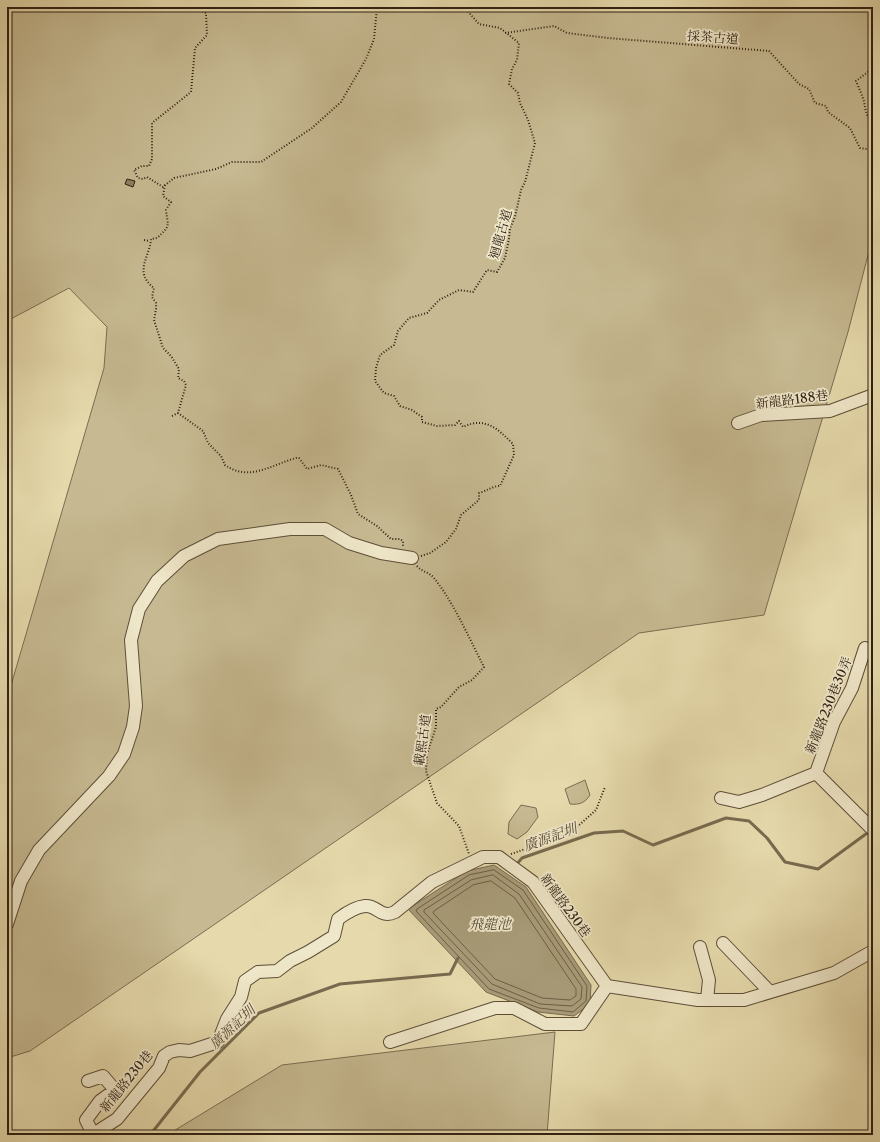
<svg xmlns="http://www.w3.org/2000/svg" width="880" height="1142" viewBox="0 0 880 1142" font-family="'Libre Caslon Text','Noto Serif TC',serif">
  <rect width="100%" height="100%" fill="#e6daac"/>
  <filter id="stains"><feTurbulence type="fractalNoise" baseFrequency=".005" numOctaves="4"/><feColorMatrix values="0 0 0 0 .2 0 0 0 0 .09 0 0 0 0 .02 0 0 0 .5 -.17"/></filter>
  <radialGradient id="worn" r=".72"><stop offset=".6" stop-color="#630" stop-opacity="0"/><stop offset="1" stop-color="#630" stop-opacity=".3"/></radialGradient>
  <path fill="#c7ba92" stroke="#7b6d52" d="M7 7H873V236L848 332 764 615 639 633 30 1051 7 1058V699L104 368 107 327 69 288 7 321Z
    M585 780 590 795C585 803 579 805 570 804L565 789Z
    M521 805 536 808 538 817 527 832 517 839 508 834 509 822Z
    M555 1032 547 1135H167L282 1065Z"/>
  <path fill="#a89b78" stroke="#786a4f" d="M494 865 526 887 591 985 590 1004 574 1016 538 1012 486 992 408 909 467 871Z"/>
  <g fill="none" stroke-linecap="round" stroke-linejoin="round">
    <path stroke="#6c5e45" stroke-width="1" d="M494 870 523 890 587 986 586 1001 573 1012 539 1008 489 989 416 911 417 909 469 875Z
      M493 875 519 894 582 987 581 999 572 1006 540 1004 492 984 424 912V910L471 880Z
      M491 881 515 898 576 989V996L570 1000 542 998 495 979 433 913 434 911 473 885Z"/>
    <path stroke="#786a4f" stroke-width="3" d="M516 865 522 858 594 833 623 831 653 845 726 818 749 821 767 838 785 862 818 869 870 831
      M150 1135 200 1072 259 1013 340 984 450 974 458 958"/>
  </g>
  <path fill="#8e8162" stroke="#2f2012" d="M127 179 135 181 133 187 125 184Z"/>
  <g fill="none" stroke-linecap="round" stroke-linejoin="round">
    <defs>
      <path id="minor" d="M738 423 761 415 830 411 873 395
        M816 773 873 830
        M721 798 739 802 762 795 816 773 834 722 852 688 865 648
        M7 924 21 881 39 850 109 776 124 754 133 727 136 706 131 640 139 609 157 581 184 556 218 539 290 529H325L349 543 381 553 412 558
        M723 943 770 992
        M700 947 709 980 707 1000
        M390 1042 495 1008H514L545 1024H581L607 986
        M88 1081 103 1076 115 1090 100 1101 86 1120 93 1134
        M92 1135 117 1119 159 1068 164 1056 170 1052 179 1050 190 1051 218 1042 227 1019 241 997 245 981 258 972 277 971 290 961 308 952 334 936 338 919C346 913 355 907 365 906 378 905 380 919 395 912L432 882 483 857H499L533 882 607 986 698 1000H744L834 973 873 951"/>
    </defs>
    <use href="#minor" stroke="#5d4e38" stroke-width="14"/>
    <path stroke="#2f2012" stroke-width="2" stroke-dasharray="1 2" stroke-linecap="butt" d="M191 7 206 13 207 35 195 48 191 92 152 123V159L149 166H142L134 170 138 178 143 179 147 177 163 187 174 178 216 169 232 162H261L312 128 341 102 366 59 374 39 377 7
      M505 33 554 26 567 33 608 38 769 51 799 84 809 89 815 103 826 106 828 112 850 128 860 148 873 150
      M873 68 856 81C858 86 863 97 864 102 866 110 865 113 870 120L869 124 873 139
      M165 185 163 196 171 202 166 210C168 227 171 225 157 238L151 239C150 257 133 272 154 288L152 297 156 303V309L154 320 163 348 171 356 179 369 178 378 184 381 186 385 178 413 203 431 208 443 221 456 225 465C249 482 271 465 296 458H299L307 469 321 465 338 469 351 495 358 514 377 526 391 539H400L403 541V546
      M144 240 150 241
      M172 416 178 413
      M421 556 430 553 446 542 456 529 461 515 479 500V493C487 491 492 486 500 486L514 455 513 444C498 429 485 416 463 427L459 421 455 425 437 426 422 422V417L412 410 400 406 394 396 384 393 375 381 376 368 380 355 394 345 398 331 409 318 427 313 439 300 459 290 473 292 487 270 497 272 505 258 509 239 510 228 515 217 521 190 525 182 535 143 528 120 520 103 518 93 509 84 512 69 517 60 519 43 500 28 479 24 464 7
      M417 566C422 572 429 572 434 578 454 603 469 638 484 667L472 680 459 687 441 707 436 709V727L427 754 426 771 437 803 459 826 469 854
      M511 854 569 834 596 810 605 787"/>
    <use href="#minor" stroke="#efe7c9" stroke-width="12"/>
  </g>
  <g text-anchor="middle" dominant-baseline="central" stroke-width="3.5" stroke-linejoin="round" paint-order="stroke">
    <g font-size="13" fill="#2f2012" stroke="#efe7c9">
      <text transform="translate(713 37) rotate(4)">採茶古道</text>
      <text transform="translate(500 234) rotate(-74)">迴龍古道</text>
      <text transform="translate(792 399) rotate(-7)">新龍路188巷</text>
      <text transform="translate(828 705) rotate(-68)">新龍路230巷30弄</text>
      <text transform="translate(422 740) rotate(-82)">載熙古道</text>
      <text transform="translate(566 905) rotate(54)">新龍路230巷</text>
      <text transform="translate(126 1081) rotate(-51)">新龍路230巷</text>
    </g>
    <g font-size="14" font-style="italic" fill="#594b36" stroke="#efe7c9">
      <text transform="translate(550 837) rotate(-20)">廣源記圳</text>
      <text x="490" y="924">飛龍池</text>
      <text transform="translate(232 1027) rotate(-43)">廣源記圳</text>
    </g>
  </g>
  <rect width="880" height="1142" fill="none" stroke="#e6daac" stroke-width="24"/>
  <rect x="8" y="8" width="864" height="1126" fill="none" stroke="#2f2012" stroke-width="2"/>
  <rect x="12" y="12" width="856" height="1118" fill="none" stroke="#2f2012"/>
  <rect width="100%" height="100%" filter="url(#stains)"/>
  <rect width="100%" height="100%" fill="url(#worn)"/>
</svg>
